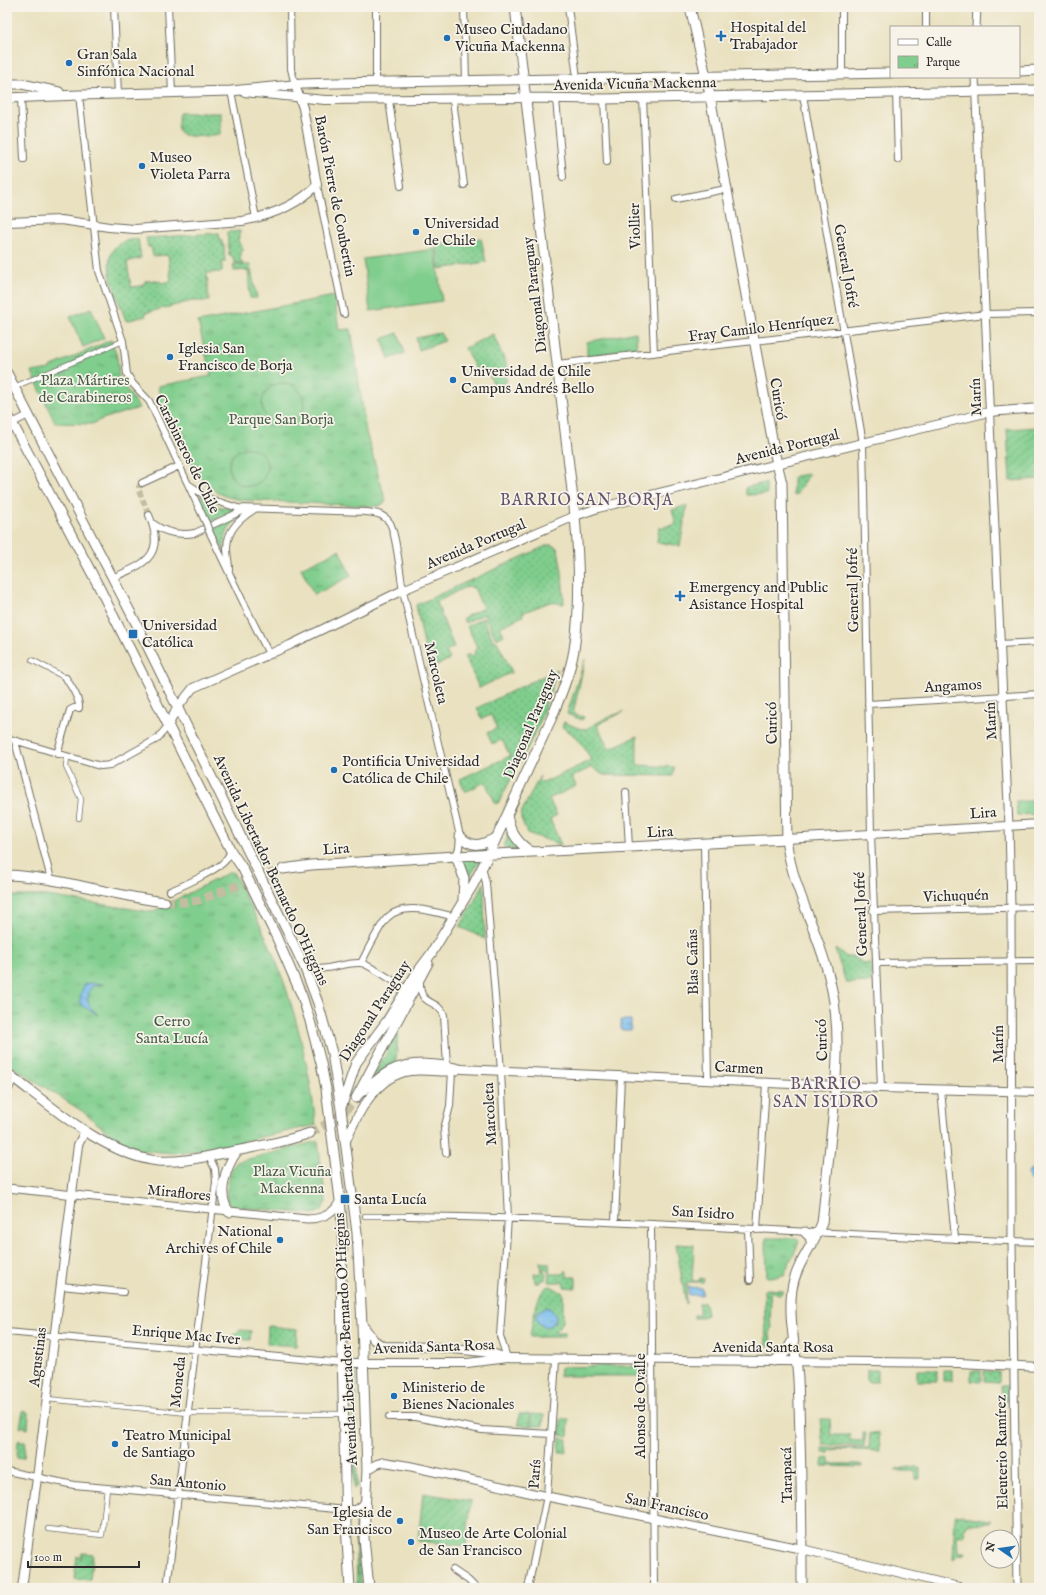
<svg xmlns="http://www.w3.org/2000/svg" width="1046" height="1595" viewBox="0 0 1046 1595" font-family="'IM FELL English',serif">
  <defs>
    <pattern id="grass-dots" width="8" height="8" patternUnits="userSpaceOnUse"><rect width="8" height="8" fill="#80ce8d"/><path d="M2 2h.1M6 6h.1" fill="none" stroke="#69a773" stroke-width="1.8" stroke-linecap="round"/></pattern>
    <pattern id="park-tufts" width="24" height="20" patternUnits="userSpaceOnUse"><rect width="24" height="20" fill="#80ce8d"/><path d="M3 7l-1-3M5 7V3M7 7l1-3M15 17l-1-3M17 17v-4M19 17l1-3" fill="none" stroke="#69a773"/></pattern>
    <pattern id="garden-furrows" width="10" height="10" patternUnits="userSpaceOnUse"><rect width="10" height="10" fill="#80ce8d"/><path d="M-1 1l2-2M0 10L10 0M9 11l2-2" fill="none" stroke="#69a773"/></pattern>
    <pattern id="water-ripples" width="26" height="14" patternUnits="userSpaceOnUse"><rect width="26" height="14" fill="#77bcee"/><path d="M2 4q2-2 4 0t4 0M15 11q2-2 4 0t4 0" fill="none" stroke="#6299c1"/></pattern>
  </defs>
  <rect width="100%" height="100%" fill="#f7f3e8"/>
  <filter id="ink" filterUnits="userSpaceOnUse"><feTurbulence type="fractalNoise" baseFrequency=".025" numOctaves="2"/><feDisplacementMap in="SourceGraphic" scale="8" xChannelSelector="R" yChannelSelector="G"/><feConvolveMatrix kernelMatrix="1 2 1 2 8 2 1 2 1" color-interpolation-filters="sRGB"/></filter>
  <filter id="wash" filterUnits="userSpaceOnUse"><feTurbulence type="fractalNoise" baseFrequency=".012" numOctaves="4" result="noise"/><feDisplacementMap in="SourceGraphic" scale="16" xChannelSelector="R" yChannelSelector="G"/><feGaussianBlur stdDeviation="0.9" result="paint"/><feColorMatrix in="noise" values="0 0 0 0 0 0 0 0 0 0 0 0 0 0 0 0 0 1.4 0 .05"/><feComposite in="paint" operator="in"/></filter>
  <g filter="url(#wash)">
    <rect width="100%" height="100%" fill="#e9e1bf"/>
    <path fill="url(#grass-dots)" stroke="#567c5c" d="M179 113H221V133C216 137 183 138 180 133 177 128 179 119 179 113Z
      M240 231 238 241 244 250H242L240 259 243 264 234 263H235L231 255H229L227 232Z
      M219 233 220 241H222V245H224L225 262H222V272L207 273 209 301H192L145 313 146 316 126 321C117 295 88 241 138 239L141 258 127 262 131 287 142 286V284H145V281L156 280V282L160 281 161 283 171 281 168 255 153 256 151 247H148L146 238Z
      M481 238 486 262 439 269 436 244Z
      M233 265H250L257 298H250L248 270 234 271Z
      M493 334 509 370 504 374 507 381 496 389 486 369 477 372 465 348Z
      M809 474 796 495H793V478L795 476Z
      M766 483 767 494 746 495V487Z
      M200 495 217 506 236 510 210 522 198 497Z
      M687 505 680 546 657 542 659 528 676 524 672 510Z
      M238 517C228 528 222 538 225 553L213 528Z
      M548 545H553L558 549 562 572 564 604 550 602 522 613 523 616 500 627 504 635 496 639 484 614 465 623 463 618 483 608 474 588 471 587 463 588 437 602 442 617 454 647 446 651 450 659 429 669 416 605Z
      M483 618 494 642 497 641 512 672 479 688 465 656 469 654 470 657 475 654 474 651 478 649 467 626Z
      M585 659 573 714 584 717 582 720 567 714Z
      M558 669 537 729 499 802 496 804 485 782 465 792 460 779 510 756 502 740 492 744 487 733 497 728 491 715 482 719 477 708Z
      M625 711 597 725 609 749 637 736V765L674 767 673 776 603 775 592 767 572 777 576 786 549 799 557 815 550 819 561 845 527 833 521 818 522 811 540 776 538 781 543 783 591 760C584 746 576 735 562 727L564 722 578 728 586 729 604 719Z
      M510 829 523 849H506L504 847Z
      M480 857 481 860 466 882C467 873 466 867 461 859Z
      M484 883 485 939 460 927Z
      M835 949 847 957H856L863 964 871 963V982L846 983Z
      M398 1031 396 1064 371 1080 374 1075Z
      M676 1244 694 1245 692 1281H699L700 1278 704 1279 703 1282H687L686 1304Z
      M540 1262 549 1263 550 1274H564V1271H567V1277H576V1288L564 1287 563 1282H549L550 1274 544 1268 541 1267Z
      M541 1269H543L546 1274 545 1280H540V1283H535L534 1273 540 1274Z
      M551 1286 563 1293V1322L554 1333H564V1337H530C532 1324 536 1296 546 1287Z
      M767 1289 782 1290V1292L780 1295 773 1291 770 1294C771 1301 771 1311 770 1319 770 1323 771 1322 772 1326 772 1329 770 1332 770 1335 771 1340 772 1340 771 1345L768 1346 766 1344 764 1290Z
      M699 1303H705L707 1315 698 1318H694V1315H699Z
      M268 1326 297 1329 296 1346 267 1344Z
      M240 1330 251 1331 250 1340 230 1338Z
      M867 1370H877V1382H867Z
      M917 1370H937V1381H917Z
      M943 1370H952V1381H943Z
      M971 1371H981V1381H971Z
      M984 1371 999 1372V1382L984 1381Z
      M352 1372 356 1374 357 1486 354 1489Z
      M1001 1386H1008V1401H1002Z
      M519 1414H530V1426L518 1425Z
      M531 1414 544 1415 543 1426H531Z
      M561 1419H569L568 1436 560 1435Z
      M820 1419H830L831 1435H850L849 1440 863 1441V1433H866L864 1446 823 1445Z
      M870 1433 873 1434 879 1433 880 1451 836 1449 829 1451V1453H823L822 1448H869Z
      M560 1438 567 1439 566 1452H559Z
      M829 1458V1464H859L862 1465V1467L822 1466 823 1459Z
      M910 1467H920V1480H915V1471H896V1469Z
      M955 1515 991 1520 990 1522H985V1523L969 1524 965 1528 964 1535 957 1536 958 1552H966L965 1554 957 1555 953 1560Z
      M355 1518 358 1557 362 1588H357Z"/>
    <path fill="url(#park-tufts)" stroke="#567c5c" d="M334 296 339 330 351 329 366 432 386 502 379 506H368L243 500C205 496 196 471 180 442 174 432 166 421 162 409 159 401 160 395 158 386L211 376 198 322Z
      M636 332 637 348 587 356V342Z
      M111 340 117 356 119 378 139 408 102 419 92 424 55 423 32 372 50 369V367Z
      M339 550 351 576 314 595 301 568Z
      M1016 801H1038V814L1017 815Z
      M230 872H233C245 897 259 921 270 946 294 1003 309 1063 316 1125L253 1139 222 1148 173 1153 140 1150 111 1135 82 1111 7 1063V896H47L152 912Z
      M318 1141 326 1202 321 1211 313 1214 231 1206C229 1204 228 1203 227 1201 225 1193 230 1167 237 1162Z
      M766 1238H796L799 1240C799 1245 787 1267 784 1275H780V1276L767 1277Z
      M602 1366H643L647 1369 649 1376H559L560 1368 562 1367Z"/>
    <path fill="url(#garden-furrows)" stroke="#567c5c" d="M440 333 445 341 419 350 416 338Z
      M1039 427V479L1010 481 1007 429Z
      M280 1180a11 11 0 1 1 22 0a11 11 0 1 1-22 0Z
      M23 1411 29 1413 28 1428 26 1429 24 1426 21 1428 20 1427Z
      M20 1440 21 1443 25 1441 26 1442 24 1457 23 1458 17 1457V1456L18 1441Z
      M423 1493 471 1501 466 1546 418 1541Z
      M82 1553 93 1554 90 1580 74 1579 77 1556 81 1558Z"/>
    <path fill="#80ce8d" stroke="#567c5c" d="M435 249 442 301 370 311 363 259Z
      M91 308 104 338 83 347 70 317Z
      M398 333 405 353 389 359 382 339Z
      M262 404a21 21 0 1 1 42 0a21 21 0 1 1-42 0Z
      M229 467a19 19 0 1 1 38 0a19 19 0 1 1-38 0Z"/>
    <path fill="url(#water-ripples)" stroke="#51748c" d="M89 983 103 984 92 986C88 993 86 1001 91 1008 94 1011 97 1013 98 1016 94 1011 89 1010 84 1007 76 1003 82 989 85 984Z
      M621 1020H631V1030H621Z
      M1028 1175a6 6 0 1 1 12 0a6 6 0 1 1-12 0Z
      M688 1287 702 1288V1295H689Z
      M544 1308H550L556 1316 555 1322 547 1327 539 1324 536 1318 538 1311Z"/>
  </g>
  <g filter="url(#ink)">
    <g fill="none" stroke-linecap="round" stroke-linejoin="round">
      <path stroke="#c3bda1" stroke-width="6" stroke-dasharray="6 3" stroke-linecap="butt" d="M142 483 139 487V491L149 515"/>
      <path stroke="#c3bda1" stroke-width="9" stroke-dasharray="9 4.5" stroke-linecap="butt" d="M165 902H185L199 900 283 869
        M310 1133C328 1124 344 1115 356 1098"/>
      <defs>
        <path id="pedestrian" d="M14 387 123 341
          M32 660 66 678
          M67 757 66 767 81 799 79 818
          M365 1216H408
          M47 1399 188 1413 344 1414
          M48 1529 102 1535 107 1488"/>
        <path id="minor" d="M114 7 118 94
          M168 7 172 93
          M290 7 291 69 295 85
          M376 7V82
          M464 7 466 81
          M568 7 577 78
          M842 7V74
          M926 27V7
          M231 91 256 218
          M896 92 898 160
          M79 95 99 271 123 341 127 374 133 384 149 401 154 411 206 523
          M803 95 863 443 871 834 881 1088
          M21 98 24 159
          M643 98 654 353
          M556 99 563 177
          M604 99 607 162
          M389 100 401 186
          M453 100 464 185
          M317 185 344 314
          M676 199 726 189
          M557 364 986 314 1039 313
          M7 426 28 415
          M142 483 179 466
          M188 484 210 499 238 508 366 512C376 513 384 514 390 523 397 536 400 575 403 591 421 673 441 755 460 836L459 848 456 856
          M152 523C165 533 179 536 195 533L246 509
          M209 531 246 608 269 654
          M229 570C229 562 227 555 227 548 227 529 241 518 255 509
          M112 578C145 564 166 556 149 515
          M1000 644 1039 642
          M868 704 1039 694
          M7 738 93 764 101 766 110 765 157 739 168 726
          M15 741 51 879
          M57 754 70 710 74 708H79C80 698 71 687 66 678
          M626 792 629 848
          M704 844 708 1080
          M482 867 486 883 501 1071 508 1218 500 1336 507 1358
          M170 891C183 886 215 871 224 862 227 859 229 855 231 851
          M873 911 1039 907
          M361 963C367 952 380 924 388 917 404 902 436 912 454 917
          M876 963 1039 961
          M304 966C323 974 341 962 360 963 367 963 398 984 406 989
          M420 980C419 1008 436 997 444 1015L447 1066
          M941 1090 955 1239
          M7 1094 14 1077
          M446 1153 444 1129 450 1106 452 1071
          M408 1216C619 1219 829 1235 1039 1242
          M615 1222 621 1076
          M651 1224 654 1588
          M748 1229 750 1280
          M757 1230 766 1083
          M61 1286 123 1292
          M7 1332 343 1363
          M389 1417H415L482 1430 551 1434
          M7 1471 74 1485 336 1509H355L366 1501
          M453 1570 468 1580 476 1588
          M167 1588 196 1343 216 1182 215 1169 209 1156
          M528 1588 547 1496 556 1360"/>
        <path id="tertiary" d="M976 27 977 7
          M975 77 989 401 1009 826 1011 907 1012 1241 1017 1588
          M7 1188 307 1219C322 1219 334 1214 340 1200"/>
        <path id="secondary" d="M244 92 325 100 526 98
          M7 222 61 220 109 227 135 229 242 221C269 216 298 205 317 185L303 108 295 85
          M168 726 177 708 193 688 290 645 403 590 575 516 598 508 989 412 1039 408
          M786 839 1039 824
          M357 1096C368 1088 378 1077 389 1071 410 1060 440 1063 462 1069L881 1088 1039 1092
          M345 1143C357 1114 376 1076 410 1071 425 1069 441 1073 456 1071
          M362 1324 374 1340 383 1346 434 1347 492 1353 506 1358
          M343 1363H467L507 1358 959 1363 1039 1367
          M367 1470 377 1464 384 1462 409 1466 540 1495 802 1549 963 1588
          M22 1588 37 1478 78 1145 85 1131"/>
        <path id="primary" d="M690 7 708 85 775 455 782 483 787 845C794 892 820 935 830 981 841 1027 837 1071 833 1117 829 1152 826 1188 822 1223 813 1246 796 1264 792 1289 788 1319 796 1349 798 1379 801 1449 802 1518 802 1588
          M1019 71 1039 70
          M7 84H22L59 92
          M7 98 79 95 231 91 303 84 334 83 891 73
          M526 98 604 99 1039 90
          M7 373 139 629 292 941 304 966 318 1003 332 1053 341 1109 357 1233 362 1324 367 1470 364 1538 369 1588
          M7 413 98 585 231 851 243 869 276 936 302 996 310 1021 321 1063 326 1089 340 1200 343 1236 341 1272 342 1350 346 1525 350 1588
          M507 815C510 832 518 844 532 852
          M460 836C472 849 483 845 497 837
          M456 856 464 878 463 899
          M283 869 311 865 456 856 786 839
          M7 875C61 877 112 896 165 902
          M7 1073C49 1104 104 1155 158 1161 182 1163 207 1156 230 1152 257 1147 284 1142 310 1133
          M356 1098 428 963
          M342 1105 356 1063 387 1021 416 974 431 954 473 885 489 854 552 717C561 695 570 673 574 650 581 604 579 562 575 516L515 7
          M229 1212C216 1194 226 1167 237 1151
          M805 1232 810 1237 812 1245
          M774 1361 786 1352 793 1340"/>
      </defs>
      <use href="#pedestrian" stroke="#6e6b5f" stroke-width="6"/>
      <use href="#minor" stroke="#6e6b5f" stroke-width="8"/>
      <use href="#tertiary" stroke="#6e6b5f" stroke-width="9"/>
      <use href="#secondary" stroke="#6e6b5f" stroke-width="10"/>
      <use href="#primary" stroke="#6e6b5f" stroke-width="11"/>
      <use href="#pedestrian" stroke="#fff" stroke-width="4.5"/>
      <use href="#minor" stroke="#fff" stroke-width="6"/>
      <use href="#tertiary" stroke="#fff" stroke-width="7"/>
      <use href="#secondary" stroke="#fff" stroke-width="8"/>
      <use href="#primary" stroke="#fff" stroke-width="9"/>
      <defs>
        <path id="minor-bridge" d="M206 523 209 531"/>
      </defs>
      <use href="#minor-bridge" stroke="#6e6b5f" stroke-width="8" stroke-linecap="butt"/>
      <use href="#minor-bridge" stroke="#fff" stroke-width="6"/>
    </g>
  </g>
  <g fill="#1f6fb2" stroke="#f7f3e8" stroke-width="1.5">
    <path d="M719 30h4v4h4v4h-4v4h-4v-4h-4v-4h4z"/>
    <circle cx="447" cy="38" r="4"/>
    <circle cx="69" cy="63" r="4"/>
    <circle cx="142" cy="166" r="4"/>
    <circle cx="416" cy="232" r="4"/>
    <circle cx="170" cy="357" r="4"/>
    <circle cx="453" cy="380" r="4"/>
    <path d="M678 590h4v4h4v4h-4v4h-4v-4h-4v-4h4z"/>
    <rect x="128" y="629" width="10" height="10" rx="2"/>
    <circle cx="334" cy="770" r="4"/>
    <rect x="340" y="1194" width="10" height="10" rx="2"/>
    <circle cx="280" cy="1240" r="4"/>
    <circle cx="394" cy="1396" r="4"/>
    <circle cx="115" cy="1444" r="4"/>
    <circle cx="400" cy="1521" r="4"/>
    <circle cx="411" cy="1542" r="4"/>
  </g>
  <g text-anchor="middle" dominant-baseline="central" stroke-width="3.5" stroke-linejoin="round" paint-order="stroke">
    <g font-size="15" fill="#2b2b2b" stroke="#f7f3e8" text-anchor="start">
      <text x="730" y="27">Hospital del<tspan x="730" dy="17">Trabajador</tspan></text>
      <text x="455" y="29">Museo Ciudadano<tspan x="455" dy="17">Vicuña Mackenna</tspan></text>
      <text x="77" y="54">Gran Sala<tspan x="77" dy="17">Sinfónica Nacional</tspan></text>
      <text x="150" y="157">Museo<tspan x="150" dy="17">Violeta Parra</tspan></text>
      <text x="424" y="223">Universidad<tspan x="424" dy="17">de Chile</tspan></text>
      <text x="178" y="348">Iglesia San<tspan x="178" dy="17">Francisco de Borja</tspan></text>
      <text x="461" y="371">Universidad de Chile<tspan x="461" dy="17">Campus Andrés Bello</tspan></text>
      <text x="689" y="587">Emergency and Public<tspan x="689" dy="17">Asistance Hospital</tspan></text>
      <text x="142" y="625">Universidad<tspan x="142" dy="17">Católica</tspan></text>
      <text x="342" y="761">Pontificia Universidad<tspan x="342" dy="17">Católica de Chile</tspan></text>
      <text x="354" y="1199">Santa Lucía</text>
      <text x="272" y="1231" text-anchor="end">National<tspan x="272" dy="17">Archives of Chile</tspan></text>
      <text x="402" y="1387">Ministerio de<tspan x="402" dy="17">Bienes Nacionales</tspan></text>
      <text x="123" y="1435">Teatro Municipal<tspan x="123" dy="17">de Santiago</tspan></text>
      <text x="392" y="1512" text-anchor="end">Iglesia de<tspan x="392" dy="17">San Francisco</tspan></text>
      <text x="419" y="1533">Museo de Arte Colonial<tspan x="419" dy="17">de San Francisco</tspan></text>
    </g>
    <g font-size="15" fill="#2b2b2b" stroke="#f7f3e8">
      <text transform="translate(635 84) rotate(-1)">Avenida Vicuña Mackenna</text>
      <text transform="translate(335 196) rotate(79)">Barón Pierre de Coubertin</text>
      <text transform="translate(635 226) rotate(-92)">Viollier</text>
      <text transform="translate(846 266) rotate(80)">General Jofré</text>
      <text transform="translate(535 295) rotate(-97)">Diagonal Paraguay</text>
      <text transform="translate(761 328) rotate(-7)">Fray Camilo Henríquez</text>
      <text transform="translate(976 397) rotate(-92)">Marín</text>
      <text transform="translate(778 399) rotate(80)">Curicó</text>
      <text transform="translate(787 447) rotate(-14)">Avenida Portugal</text>
      <text transform="translate(187 454) rotate(64)">Carabineros de Chile</text>
      <text transform="translate(476 544) rotate(-23)">Avenida Portugal</text>
      <text transform="translate(853 590) rotate(-91)">General Jofré</text>
      <text transform="translate(436 673) rotate(77)">Marcoleta</text>
      <text transform="translate(953 686) rotate(-3)">Angamos</text>
      <text transform="translate(991 721) rotate(-93)">Marín</text>
      <text transform="translate(772 723) rotate(-91)">Curicó</text>
      <text transform="translate(531 724) rotate(-67)">Diagonal Paraguay</text>
      <text transform="translate(983 813) rotate(-4)">Lira</text>
      <text transform="translate(660 832) rotate(-3)">Lira</text>
      <text transform="translate(336 849) rotate(-4)">Lira</text>
      <text transform="translate(271 870) rotate(65)">Avenida Libertador Bernardo O'Higgins</text>
      <text transform="translate(956 896) rotate(-2)">Vichuquén</text>
      <text transform="translate(861 914) rotate(-92)">General Jofré</text>
      <text transform="translate(693 962) rotate(-91)">Blas Cañas</text>
      <text transform="translate(375 1011) rotate(-57)">Diagonal Paraguay</text>
      <text transform="translate(822 1040) rotate(-92)">Curicó</text>
      <text transform="translate(998 1044) rotate(-90)">Marín</text>
      <text transform="translate(739 1068) rotate(3)">Carmen</text>
      <text transform="translate(490 1114) rotate(-93)">Marcoleta</text>
      <text transform="translate(179 1193) rotate(6)">Miraflores</text>
      <text transform="translate(703 1213) rotate(3)">San Isidro</text>
      <text transform="translate(186 1335) rotate(5)">Enrique Mac Iver</text>
      <text transform="translate(346 1339) rotate(-93)">Avenida Libertador Bernardo O'Higgins</text>
      <text transform="translate(434 1347) rotate(-2)">Avenida Santa Rosa</text>
      <text x="773" y="1347">Avenida Santa Rosa</text>
      <text transform="translate(38 1357) rotate(-83)">Agustinas</text>
      <text transform="translate(178 1382) rotate(-84)">Moneda</text>
      <text transform="translate(640 1406) rotate(-90)">Alonso de Ovalle</text>
      <text transform="translate(1002 1452) rotate(-91)">Eleuterio Ramírez</text>
      <text transform="translate(535 1474) rotate(-86)">París</text>
      <text transform="translate(787 1475) rotate(-91)">Tarapacá</text>
      <text transform="translate(188 1483) rotate(5)">San Antonio</text>
      <text transform="translate(667 1507) rotate(12)">San Francisco</text>
    </g>
    <g font-size="15" fill="#445c48" stroke="#f7f3e8">
      <text x="85" y="380">Plaza Mártires<tspan x="85" dy="17">de Carabineros</tspan></text>
      <text x="281" y="419">Parque San Borja</text>
      <text x="172" y="1021">Cerro<tspan x="172" dy="17">Santa Lucía</tspan></text>
      <text x="292" y="1171">Plaza Vicuña<tspan x="292" dy="17">Mackenna</tspan></text>
    </g>
    <g font-size="16" letter-spacing="1" fill="#62536c" stroke="#f7f3e8">
      <text x="587" y="501">BARRIO SAN BORJA</text>
      <text x="826" y="1085">BARRIO<tspan x="826" dy="18">SAN ISIDRO</tspan></text>
    </g>
  </g>
  <rect width="1046" height="1595" fill="none" stroke="#f7f3e8" stroke-width="24"/>
  <rect x="890" y="26" width="130" height="52" fill="#f7f3e8" stroke="#a5a39c"/>
  <rect x="898" y="39" width="20" height="6" fill="#ffffff" stroke="#a5a39c"/>
  <text x="926" y="46" font-size="12" fill="#2b2b2b">Calle</text>
  <rect x="898" y="56" width="20" height="12" fill="url(#park-tufts)" stroke="#a5a39c"/>
  <text x="926" y="66" font-size="12" fill="#2b2b2b">Parque</text>
  <g transform="translate(1000 1549) rotate(283)"><circle r="19" fill="#f7f3e8" stroke="#a5a39c"/>
  <path d="M0-3L7 15L0 10L-7 15Z" fill="#1f6fb2"/>
  <text y="-6" font-size="11" font-weight="bold" text-anchor="middle" fill="#2b2b2b">N</text>
  </g>
  <path d="M28 1561v6h111v-6" fill="none" stroke="#2b2b2b" stroke-width="2"/>
  <text x="34" y="1561" font-size="12" fill="#2b2b2b" stroke="#f7f3e8" stroke-width="3" paint-order="stroke">100 m</text>
</svg>
